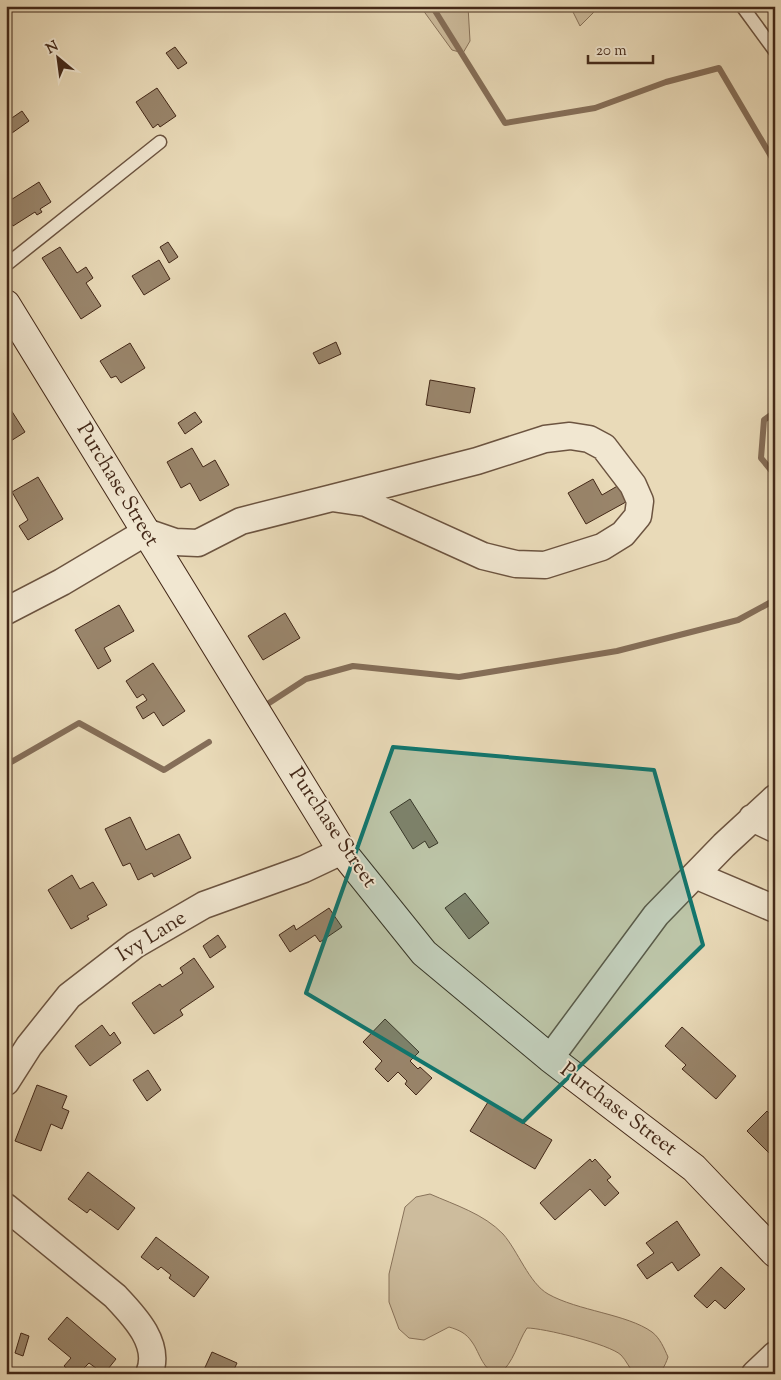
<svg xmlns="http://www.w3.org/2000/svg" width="781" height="1380" viewBox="0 0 781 1380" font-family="'Sorts Mill Goudy',serif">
  <rect width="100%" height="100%" fill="#e9dab8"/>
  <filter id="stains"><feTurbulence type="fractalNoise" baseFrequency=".004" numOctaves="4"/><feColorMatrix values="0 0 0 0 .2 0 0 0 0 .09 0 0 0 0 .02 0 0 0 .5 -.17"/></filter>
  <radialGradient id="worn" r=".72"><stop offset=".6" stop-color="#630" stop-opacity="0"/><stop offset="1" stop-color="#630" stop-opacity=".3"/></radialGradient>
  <path fill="#cdbc9d" stroke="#88725a" d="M420 6H468L470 41 463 53 452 50Z
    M570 6H600L580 26Z
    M430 1194C455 1205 484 1214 503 1234 518 1251 529 1283 548 1294 578 1311 627 1314 652 1332 660 1338 664 1348 668 1357 661 1378 655 1374 635 1374 629 1368 626 1360 621 1355 609 1344 543 1328 527 1328 517 1343 514 1363 499 1374 483 1372 480 1353 472 1342 466 1333 459 1330 449 1327L424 1340 409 1338 399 1329 389 1302V1274L405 1207 416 1197Z"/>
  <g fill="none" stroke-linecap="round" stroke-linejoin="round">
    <path stroke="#856e58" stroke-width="6" d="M432 6 505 123 595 108 666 82 719 68 775 163
      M775 412 764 420 761 458 775 475
      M266 705 306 679 353 666 459 677 617 651 738 620 775 600
      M6 765 79 723 164 770 209 742"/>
  </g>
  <path fill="#99856b" stroke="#432818" d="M175 47 187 63 178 69 166 53Z
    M157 88 176 116 160 127 158 124 153 128 136 102Z
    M22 111 29 121 12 133 6 122Z
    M39 182 51 202 40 209 42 212 37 215 35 212 13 226 6 215V203Z
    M168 242 178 257 169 263 160 247Z
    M60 247 77 273 86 267 93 278 86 283 101 306 81 319 42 258Z
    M159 260 170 279 144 295 132 276Z
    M336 342 341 354 319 364 313 353Z
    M130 343 145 368 121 383 116 376 111 378 100 361Z
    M430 380 475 388 470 413 426 405Z
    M6 402 25 432 6 444Z
    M195 412 202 422 185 434 178 423Z
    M192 448 203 467 215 460 229 485 200 501 190 483 181 488 167 462Z
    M38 477 63 519 28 540 19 526 28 520 12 492Z
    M593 479 602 495 626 481 635 497 586 524 568 493Z
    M119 605 134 631 104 648 111 661 98 669 75 630Z
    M285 613 300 638 263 660 248 636Z
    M153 663 185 711 163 726 154 712 143 719 136 707 147 700 143 694 137 698 126 681Z
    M410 799 438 843 429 848 425 841 413 849 390 812Z
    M130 817 146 850 179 834 191 858 154 877 152 873 138 880 130 863 123 866 105 829Z
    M72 875 80 889 93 882 107 905 87 916 89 919 71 929 48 890Z
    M465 893 489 923 469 939 445 908Z
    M329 908 342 927 320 942 315 935 290 952 279 935 294 925 296 930Z
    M218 935 226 947 210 958 203 946Z
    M194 958 214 987 180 1010 183 1015 154 1034 132 1003 160 984 162 987 183 973 180 968Z
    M385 1019 419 1052 410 1061 418 1069 420 1067 432 1078 416 1095 405 1084 407 1081 398 1072 388 1082 375 1069 382 1061 363 1042Z
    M102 1025 110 1036 114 1032 121 1043 90 1066 75 1046Z
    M682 1027 736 1076 716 1099 682 1069 686 1065 665 1046Z
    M148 1070 161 1090 147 1101 133 1080Z
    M37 1085 67 1096 62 1108 69 1111 62 1129 51 1124 41 1151 15 1141Z
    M488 1102 552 1140 535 1169 470 1131Z
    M767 1111 775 1119 774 1158 747 1131Z
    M590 1159 592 1162 595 1159 611 1177 607 1180 619 1193 605 1206 590 1189 555 1220 540 1203Z
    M88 1172 135 1208 118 1230 90 1209 87 1213 68 1199Z
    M677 1221 700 1255 678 1271 672 1262 647 1279 637 1265 654 1253 646 1243Z
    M156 1237 209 1277 194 1297 169 1278 171 1275 161 1267 158 1270 141 1257Z
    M721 1267 745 1289 725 1309 715 1300 707 1308 694 1296Z
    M67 1317 116 1359 104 1374 89 1363 84 1368 87 1370 84 1374H73L64 1366 71 1358 48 1339Z
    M21 1333 29 1336 23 1356 15 1353Z
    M212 1352 237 1363 232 1374H202Z"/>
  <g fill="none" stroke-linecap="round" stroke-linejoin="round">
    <defs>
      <path id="service" d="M742 6 775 51
        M6 265 160 142"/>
      <path id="minor" d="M6 611 62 582 146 532 175 542 198 543 241 521 332 498 366 503 483 556 516 564 545 565 602 547 623 534 638 516 640 501 633 485 604 447 589 439 570 436 545 439 477 461 332 498
        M752 818 775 829
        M695 875 775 909
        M550 1058 656 915 724 845 775 798
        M6 1082 29 1046 69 996 135 945 204 905 304 869 342 851
        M6 1207 115 1296C133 1315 162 1344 149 1374
        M755 1374 775 1355"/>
      <path id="secondary" d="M6 304 342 851 424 953 550 1058 694 1168 775 1253"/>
    </defs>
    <use href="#service" stroke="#6c5440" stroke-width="15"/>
    <use href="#minor" stroke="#6c5440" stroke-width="29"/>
    <use href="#secondary" stroke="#432818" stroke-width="30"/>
    <use href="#service" stroke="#f1e7d1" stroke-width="12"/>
    <use href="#minor" stroke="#f1e7d1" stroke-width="26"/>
    <use href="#secondary" stroke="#f1e7d1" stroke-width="28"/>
  </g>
  <path fill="#0f766e" fill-opacity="0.2" stroke="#0f766e" stroke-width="4" stroke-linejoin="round" d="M393 747 654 770 703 945 523 1122 306 993Z"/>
  <g text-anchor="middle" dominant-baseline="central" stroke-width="4" stroke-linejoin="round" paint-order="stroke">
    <g font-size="21" fill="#432818" stroke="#f1e7d1">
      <text transform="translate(117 485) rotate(59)">Purchase Street</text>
      <text transform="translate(332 828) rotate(56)">Purchase Street</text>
      <text transform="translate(152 937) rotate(-32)">Ivy Lane</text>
      <text transform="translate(618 1110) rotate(37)">Purchase Street</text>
    </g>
  </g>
  <rect width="781" height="1380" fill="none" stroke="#e9dab8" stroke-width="25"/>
  <rect x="8" y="8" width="766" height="1365" fill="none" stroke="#432818" stroke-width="2.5"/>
  <rect x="12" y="12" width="756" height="1355" fill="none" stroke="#432818"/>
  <g transform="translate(58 58) rotate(331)" stroke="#f1e7d1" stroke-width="4" paint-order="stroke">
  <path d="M0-4L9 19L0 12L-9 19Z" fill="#432818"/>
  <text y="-8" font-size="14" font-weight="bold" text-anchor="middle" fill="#432818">N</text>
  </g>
  <path d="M588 55v8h65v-8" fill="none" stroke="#432818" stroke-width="2.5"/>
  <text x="596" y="55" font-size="15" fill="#432818" stroke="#f1e7d1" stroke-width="4" paint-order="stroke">20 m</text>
  <rect width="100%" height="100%" filter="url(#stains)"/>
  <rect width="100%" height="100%" fill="url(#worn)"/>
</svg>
